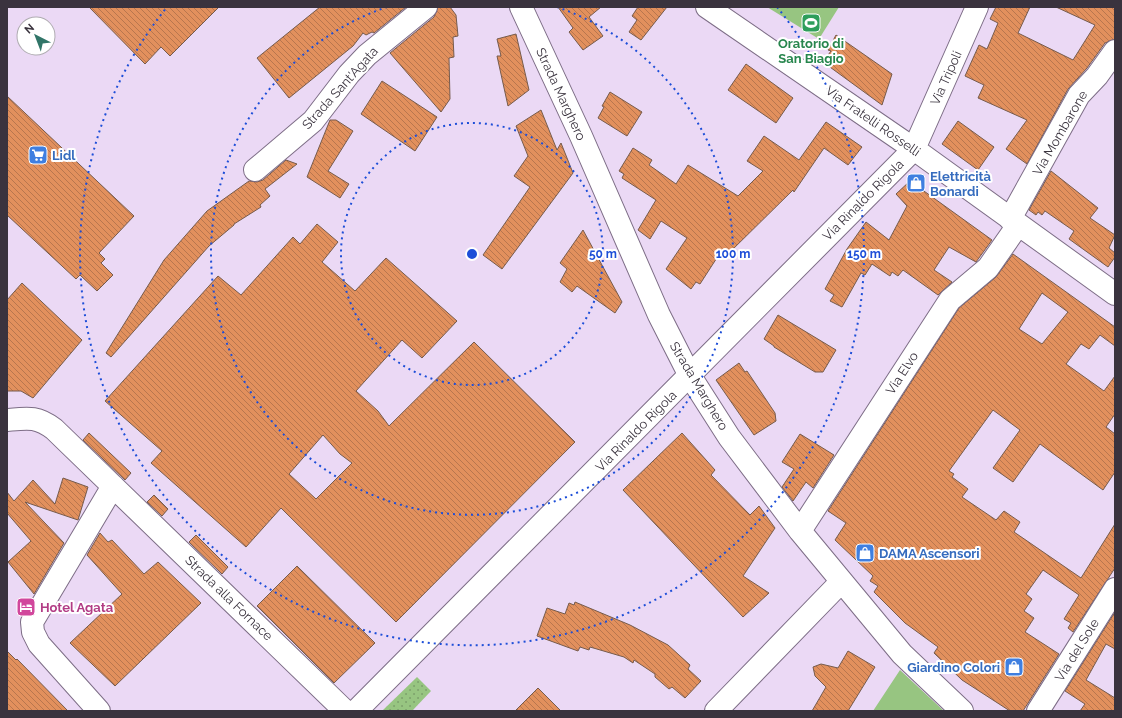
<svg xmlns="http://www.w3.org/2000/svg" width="1122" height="718" viewBox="0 0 1122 718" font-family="Raleway,sans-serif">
  <defs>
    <pattern id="park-dots" width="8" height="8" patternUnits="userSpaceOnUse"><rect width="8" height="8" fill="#97c581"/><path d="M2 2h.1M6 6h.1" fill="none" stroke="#7ca16b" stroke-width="1.8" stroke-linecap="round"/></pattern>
    <pattern id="building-back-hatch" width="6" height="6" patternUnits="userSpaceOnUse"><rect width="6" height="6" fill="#e2905d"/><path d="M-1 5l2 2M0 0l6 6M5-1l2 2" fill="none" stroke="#b8764e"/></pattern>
  </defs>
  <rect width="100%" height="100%" fill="#ebd9f5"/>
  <path fill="#97c581" d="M767 7H839L819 39Z
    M900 670 944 711H873Z"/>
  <path fill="url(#park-dots)" d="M417 677 431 691 412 711H382Z"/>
  <path fill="url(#building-back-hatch)" stroke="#765b4c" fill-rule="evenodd" d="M89 7H219L170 56 161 47 145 64Z
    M320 7H406L374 33 372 32 366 35 363 33 353 46 289 98 257 58Z
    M438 7H450L456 15 458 36 453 37 454 57 449 58 450 99 441 112 390 53 434 17Z
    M558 7H601L589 17 603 36 583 50 569 32 573 28Z
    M638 7H667L641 40 629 32 637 20 632 16Z
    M996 7H1030L1018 33 1073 60 1095 25 1056 7H1115V39L1105 43 1087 68 1068 89 1027 164 1006 149 1027 120 978 98 984 85 965 76 979 45 987 49 998 23 990 19Z
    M516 34 529 90 508 106 497 56H501L497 39Z
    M836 35 892 74 882 105 823 62 831 51 828 50Z
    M746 64 793 98 776 123 728 90Z
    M382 81 437 117 415 151 361 114Z
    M610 92 642 112 627 136 598 118 604 107 602 106Z
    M7 96 134 216 99 253 105 259 101 263 113 275 97 291 80 275 76 279 7 215Z
    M541 110 557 150 561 143 573 173 502 269 483 255 530 187 514 176 528 156 516 126Z
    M330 120H336L353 131 328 171 349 184 340 198 307 177Z
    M958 121 994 147 978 170 942 144Z
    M826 122 862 147 848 165 824 148 794 192 793 190 728 254 722 250 700 284 696 282 691 289 666 269 687 238 661 221 650 239 638 230 656 200 622 178 624 174 619 171 633 148 652 160 649 165 676 184 688 165 738 196 763 171 747 161 764 136 799 160Z
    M286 160 297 164 265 189 270 196 260 205 261 207 234 224V225L209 246 111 357 106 353 164 260 207 211 249 181 257 182 263 180Z
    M1051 171 1098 208 1090 218 1115 235 1109 248 1115 253V257L1108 267 1069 239 1074 231 1045 211 1042 215 1038 212 1036 215 1029 210Z
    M910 181 992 240 976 262 949 247 934 270 952 282 938 295 903 270 898 276 892 272 890 276 872 264 865 275 861 273 842 307 830 301 834 295 825 289 847 249 866 222 889 240 907 206 896 194Z
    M317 224 338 242 322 262 355 291 386 258 457 321 422 358 402 340 356 391 378 411 389 426 474 342 575 442 396 622 281 508 246 547 151 463 162 451 105 401 218 276 241 295 293 237 300 244ZM323 435 340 454 352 463 316 499 289 474Z
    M583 230 622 302 615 313 577 286 572 292 560 282 567 269 560 263Z
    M1013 254 1115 327V346L1100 335 1089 349 1081 344 1066 364 1104 391 1115 376V414L1106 427 1115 434V472L1103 490 1040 444 1013 482 993 468 1020 430 993 410 949 471 954 474 952 477 968 489 962 497 996 520 1004 511 1020 522 1014 532 1081 578 1115 524V568L1073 632 1068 628 1071 623 1064 619 1079 595 1043 570 1026 594 1032 599 1024 611 1034 618 1025 632 1059 654 1023 711H1010L962 680 934 653 938 647 905 623 874 592 878 586 870 581 873 576 835 540 846 523 828 511 959 308 996 277ZM1042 293 1068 312 1042 344 1019 329Z
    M22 283 82 340 33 398 21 391H7V300Z
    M778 315 836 350 823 372H815L774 347V346L764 339Z
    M739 363 745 372 747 371 775 413 776 421 754 435 716 380Z
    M89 433 131 473 125 480 83 440Z
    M682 433 715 470 711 475 750 515 759 506 775 528 743 576 769 593 743 617 623 490Z
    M800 434 834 455 813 488 806 482 793 501 782 487 794 469 782 462Z
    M63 478 88 487 78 520 25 502 64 543 34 594 8 562 31 541 7 513V492L14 501 33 480 55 504Z
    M154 495 168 509 162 516 147 502Z
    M100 533 108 542 112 540 144 574 158 562 201 603 115 686 70 643 122 594 87 555Z
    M196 535 228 567 222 574 189 542Z
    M297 566 375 643 334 683 257 606Z
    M575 602 630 625 668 645 690 665 688 669 701 681 685 698 672 687 669 689 655 677V674L634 660 633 663 624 657 590 647 589 650 580 647 578 651 537 636 547 608 565 614 569 603 574 605Z
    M1115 612V649L1106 644 1086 680 1115 698V711H1080L1085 704 1065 691Z
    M7 651 16 660 17 659 68 711H7Z
    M848 651 875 667 848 711H812L826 687 815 676 813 667 821 664 838 668Z
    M538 688 561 711H515Z"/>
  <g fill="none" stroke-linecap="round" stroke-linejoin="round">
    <defs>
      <path id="minor" d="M521 7 581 136 659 315 690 376 729 437 800 531 902 654 962 711
        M707 7 914 149 1115 294
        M255 170 313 121 349 74 367 55 426 7
        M1010 219 1079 95 1097 76 1115 51
        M7 420C28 418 37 416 54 429L345 711
        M800 531 950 300 988 268 1018 225
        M99 711 39 644 33 632 32 622 113 486
        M356 711 914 149 977 7
        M716 711 841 582
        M1038 711 1115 589"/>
    </defs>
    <use href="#minor" stroke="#7d6d86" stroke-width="24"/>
    <use href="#minor" stroke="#fff" stroke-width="22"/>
  </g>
  <g fill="none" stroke="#1d4ed8" stroke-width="2" stroke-dasharray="2 4">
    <circle cx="472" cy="254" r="131"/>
    <path d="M557 7A261 261 0 1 1 387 7"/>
    <path d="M777 7A392 392 0 1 1 167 7"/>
  </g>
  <defs>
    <symbol id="stadium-square" viewBox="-11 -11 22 22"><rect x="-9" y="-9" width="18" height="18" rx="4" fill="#2e9e5b" stroke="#fff"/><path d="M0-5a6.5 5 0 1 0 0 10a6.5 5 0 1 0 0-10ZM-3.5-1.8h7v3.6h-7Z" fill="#fff"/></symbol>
    <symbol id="supermarket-square" viewBox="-11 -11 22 22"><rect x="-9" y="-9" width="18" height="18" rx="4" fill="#3f7fe0" stroke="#fff"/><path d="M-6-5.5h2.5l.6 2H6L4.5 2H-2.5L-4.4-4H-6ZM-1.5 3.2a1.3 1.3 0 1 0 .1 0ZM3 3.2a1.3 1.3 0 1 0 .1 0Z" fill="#fff"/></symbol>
    <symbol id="shop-square" viewBox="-11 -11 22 22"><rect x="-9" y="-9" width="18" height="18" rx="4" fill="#3f7fe0" stroke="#fff"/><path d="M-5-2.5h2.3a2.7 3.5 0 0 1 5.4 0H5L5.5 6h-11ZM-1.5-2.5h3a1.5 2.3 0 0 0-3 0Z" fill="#fff"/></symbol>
    <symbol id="hotel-square" viewBox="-11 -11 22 22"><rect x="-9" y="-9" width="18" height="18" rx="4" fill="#d1479c" stroke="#fff"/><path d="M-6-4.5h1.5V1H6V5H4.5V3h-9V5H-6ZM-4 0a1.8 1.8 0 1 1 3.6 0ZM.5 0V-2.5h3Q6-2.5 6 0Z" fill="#fff"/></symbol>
  </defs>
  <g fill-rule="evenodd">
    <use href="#stadium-square" x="800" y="12" width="22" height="22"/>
    <use href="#supermarket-square" x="27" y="144" width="22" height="22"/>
    <use href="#shop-square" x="905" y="172" width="22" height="22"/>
    <use href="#shop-square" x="854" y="542" width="22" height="22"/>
    <use href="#hotel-square" x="15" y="596" width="22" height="22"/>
    <use href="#shop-square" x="1003" y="656" width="22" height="22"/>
  </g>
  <g text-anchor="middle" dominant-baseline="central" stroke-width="4" stroke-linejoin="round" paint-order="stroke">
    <g font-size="13" font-weight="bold" fill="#27864d" stroke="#fff">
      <text x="811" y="43">Oratorio di<tspan x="811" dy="15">San Biagio</tspan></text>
    </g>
    <g font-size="13" fill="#3a333e" stroke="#fff">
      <text transform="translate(946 78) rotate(-66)">Via Tripoli</text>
      <text transform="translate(340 88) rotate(-48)">Strada Sant'Agata</text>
      <text transform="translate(561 94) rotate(65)">Strada Marghero</text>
      <text transform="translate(873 121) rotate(35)">Via Fratelli Rosselli</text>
      <text transform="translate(1060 133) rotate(-60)">Via Mombarone</text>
      <text transform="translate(863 200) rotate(-45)">Via Rinaldo Rigola</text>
      <text transform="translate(902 373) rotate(-57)">Via Elvo</text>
      <text transform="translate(699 386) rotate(59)">Strada Marghero</text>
      <text transform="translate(636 431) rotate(-45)">Via Rinaldo Rigola</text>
      <text transform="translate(229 598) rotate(44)">Strada alla Fornace</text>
      <text transform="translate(1077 650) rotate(-58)">Via del Sole</text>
    </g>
    <g font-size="13" font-weight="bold" fill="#366cbe" stroke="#fff" text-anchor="start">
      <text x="52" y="155">Lidl</text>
      <text x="930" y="176">Elettricità<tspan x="930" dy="15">Bonardi</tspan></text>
      <text x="879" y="553">DAMA Ascensori</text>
      <text x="1000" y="667" text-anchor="end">Giardino Colori</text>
    </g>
    <g font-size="13" font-weight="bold" fill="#b23c85" stroke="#fff" text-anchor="start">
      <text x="40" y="607">Hotel Agata</text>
    </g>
  </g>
  <circle cx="472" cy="254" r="6" fill="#1d4ed8" stroke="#fff" stroke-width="2"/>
  <g font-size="12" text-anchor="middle" font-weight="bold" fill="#1d4ed8" stroke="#fff" stroke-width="4" stroke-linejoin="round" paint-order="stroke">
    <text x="603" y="258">50 m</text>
    <text x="733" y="258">100 m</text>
    <text x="864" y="258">150 m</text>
  </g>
  <rect width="1122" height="718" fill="none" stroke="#3a333e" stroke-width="16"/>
  <g transform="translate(36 36) rotate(318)"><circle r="19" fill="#ffffff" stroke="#b0adb2"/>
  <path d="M0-3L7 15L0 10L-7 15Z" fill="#317568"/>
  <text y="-6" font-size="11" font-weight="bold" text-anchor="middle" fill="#3a333e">N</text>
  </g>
</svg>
